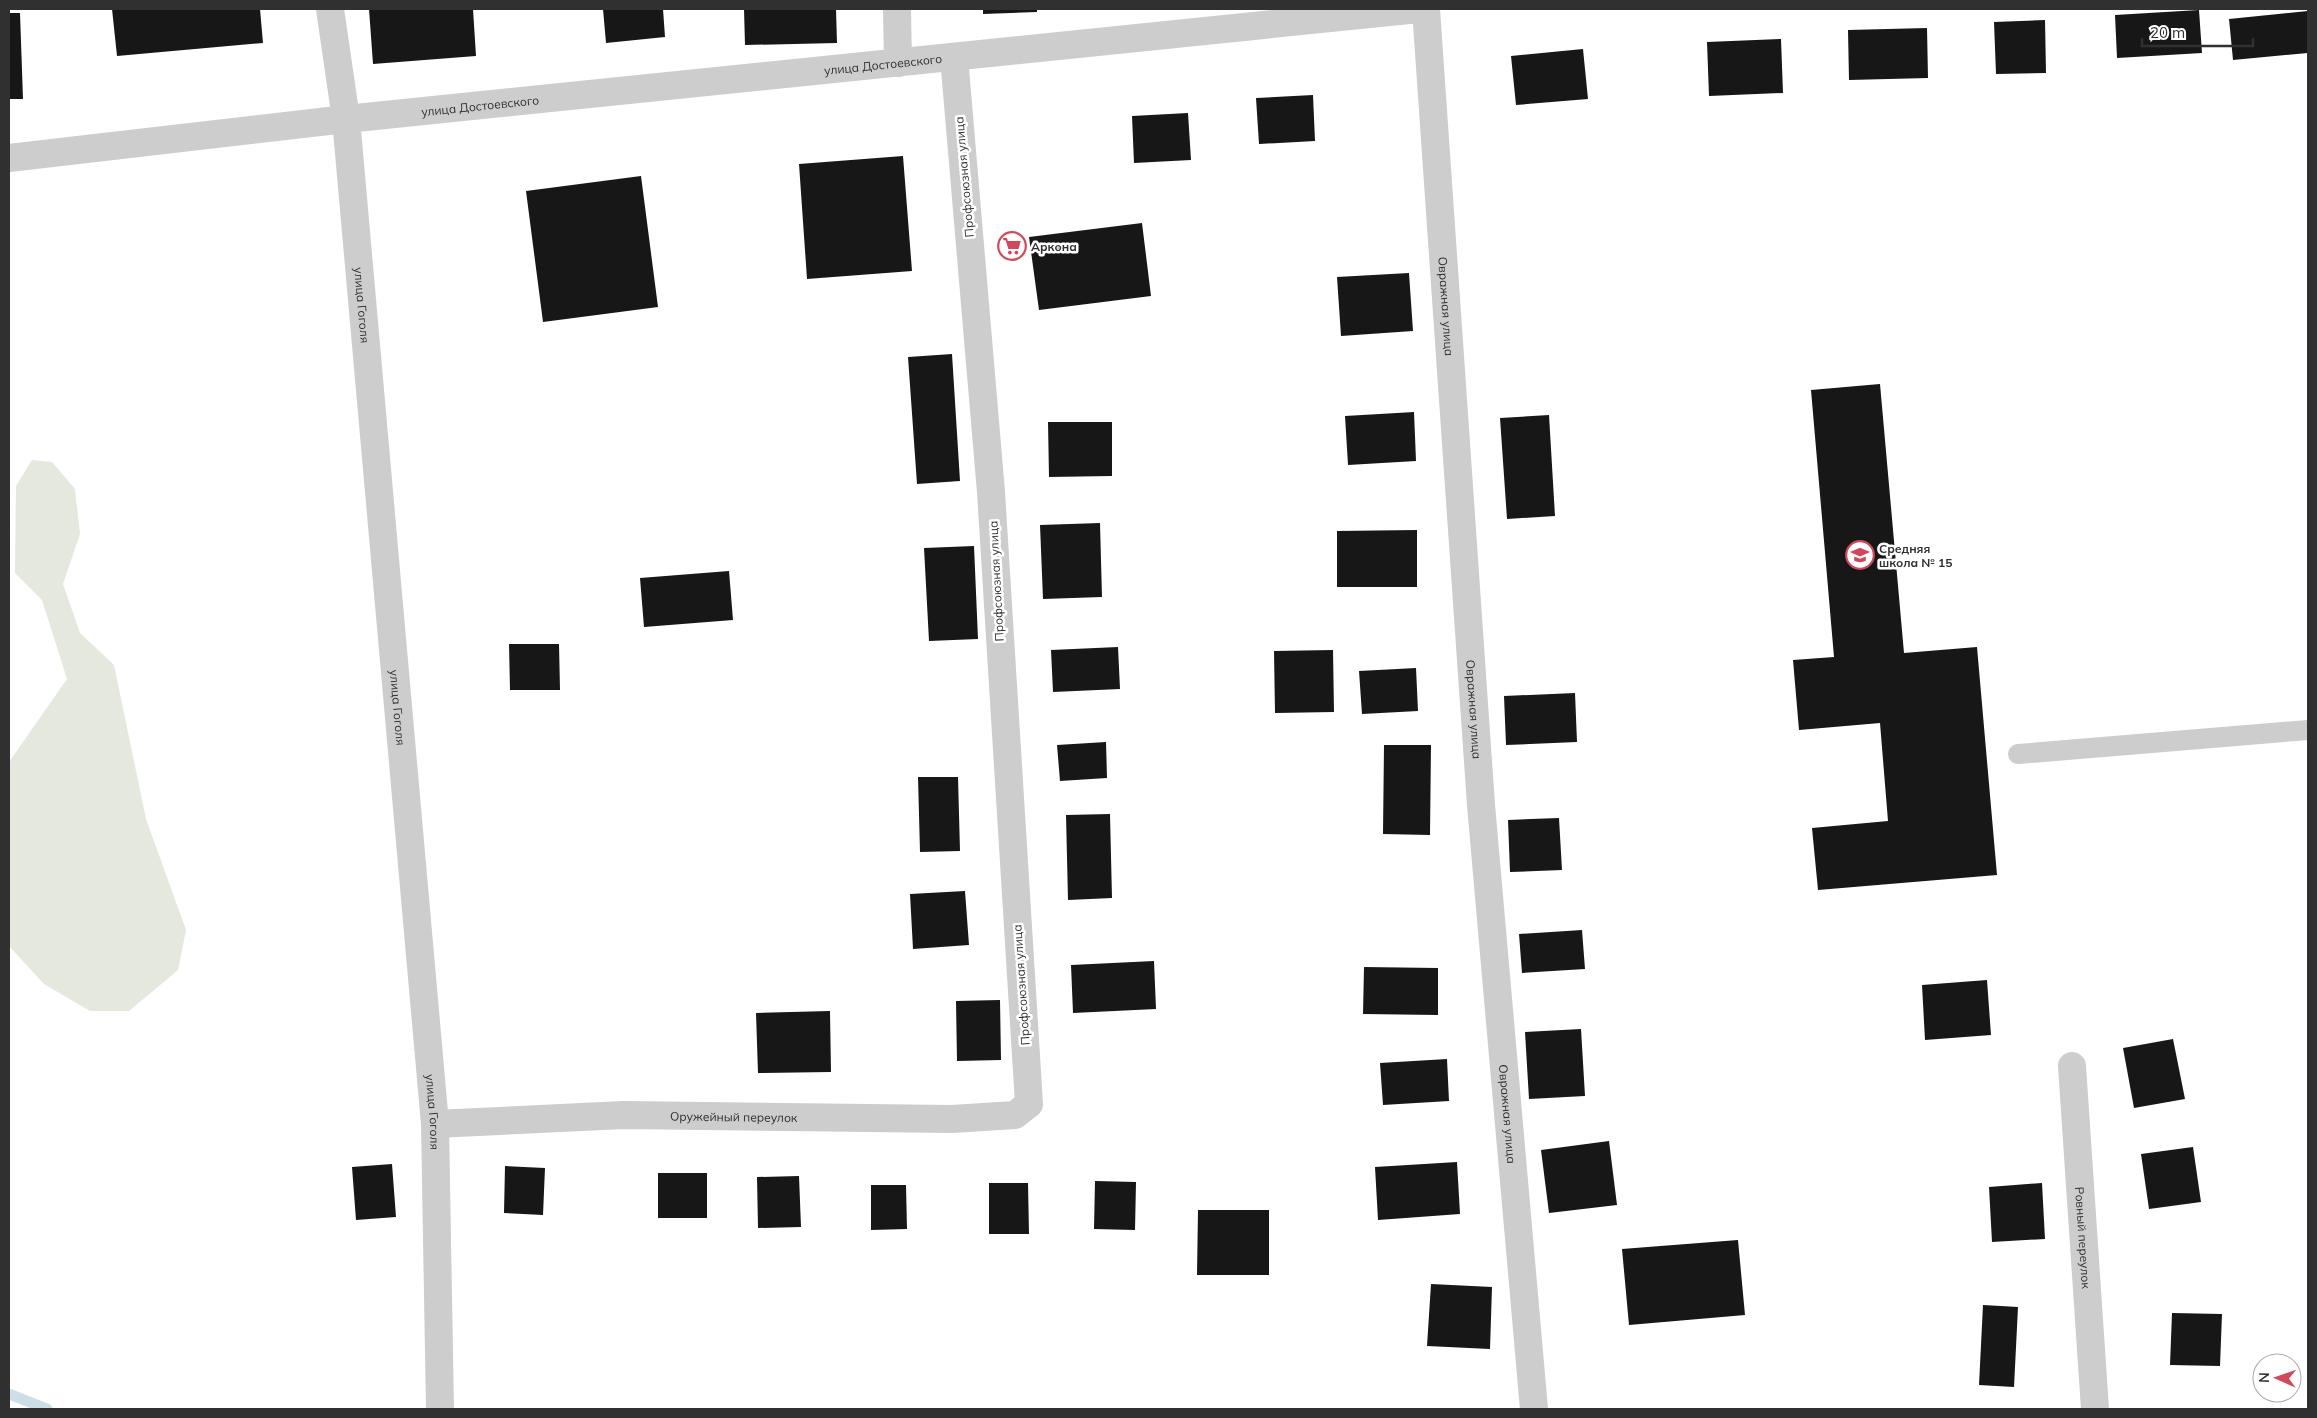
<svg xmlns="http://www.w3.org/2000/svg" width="2317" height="1418" viewBox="0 0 2317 1418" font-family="Mulish,sans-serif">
  <rect width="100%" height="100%" fill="#fff"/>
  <path fill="#e4e8dd" d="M32 460 52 462 75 489 80 534 63 584 80 633 114 665 146 819 186 930 178 970 129 1011H90L44 984 9 946V762L67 679 42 600 15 573 16 486Z"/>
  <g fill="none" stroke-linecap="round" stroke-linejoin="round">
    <path stroke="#ccdee7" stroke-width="11" d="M9 1394 47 1409"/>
  </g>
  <path fill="#171717" d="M112 9H260L263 43 117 56Z
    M369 9H473L476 56 373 64Z
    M603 9H663L665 37 606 43Z
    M744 9H836L837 43 745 45Z
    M983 9H1037V12L983 14Z
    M2199 10 2202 53 2117 58 2115 15Z
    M2308 11V53L2233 60 2229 19Z
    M9 13H20L23 99H9Z
    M2045 20 2046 73 1996 74 1994 22Z
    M1927 28 1928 78 1849 80 1848 30Z
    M1781 39 1783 93 1709 96 1707 42Z
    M1583 49 1588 99 1516 105 1511 56Z
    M1313 95 1315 141 1259 144 1256 98Z
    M1188 113 1191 160 1134 163 1132 116Z
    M903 156 912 271 807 279 799 164Z
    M641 176 658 307 543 322 526 191Z
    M1142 223 1151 296 1039 310 1029 237Z
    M1409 273 1413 331 1341 336 1337 277Z
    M952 354 960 481 917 484 908 357Z
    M1880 384 1904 653 1977 647 1997 875 1818 890 1812 828 1888 821 1880 723 1799 730 1793 660 1834 657 1811 390Z
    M1414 412 1416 461 1348 465 1345 416Z
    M1549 415 1555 516 1507 519 1500 418Z
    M1048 422H1112V476L1049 477Z
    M1100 523 1102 597 1043 599 1040 525Z
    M1417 530V587H1337V531Z
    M974 546 978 639 929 641 924 548Z
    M729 571 733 620 644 627 640 578Z
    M509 644H559L560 690H510Z
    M1118 647 1120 689 1053 692 1051 650Z
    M1333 650 1334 712 1275 713 1274 651Z
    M1416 668 1418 711 1362 714 1359 671Z
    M1575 693 1577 742 1506 745 1504 696Z
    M1106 742 1107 778 1060 781 1057 745Z
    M1384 745H1431L1430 835 1383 834Z
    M918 777H958L960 851 920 852Z
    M1110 814 1112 898 1068 900 1066 815Z
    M1559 818 1562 870 1510 872 1508 820Z
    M965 891 969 945 913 949 910 894Z
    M1582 930 1585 969 1522 973 1519 934Z
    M1154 961 1156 1009 1073 1013 1071 965Z
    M1364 967 1438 968V1015L1363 1014Z
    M1987 980 1991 1035 1925 1040 1922 985Z
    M1000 1000 1001 1060 957 1061 956 1001Z
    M830 1011 831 1072 758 1073 756 1013Z
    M1581 1029 1585 1096 1529 1099 1525 1032Z
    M2173 1039 2185 1099 2134 1108 2123 1048Z
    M1447 1059 1449 1101 1383 1105 1380 1063Z
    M1609 1141 1617 1205 1549 1213 1541 1150Z
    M2193 1147 2201 1202 2149 1209 2141 1154Z
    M1457 1162 1460 1214 1378 1220 1375 1167Z
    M392 1164 396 1217 356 1220 352 1167Z
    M505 1166 545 1168 543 1215 504 1213Z
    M658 1173H707V1218H658Z
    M799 1176 801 1227 758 1228 757 1177Z
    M1095 1181 1136 1182 1135 1230 1094 1229Z
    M989 1183H1028L1029 1234H989Z
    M2042 1183 2045 1239 1992 1242 1989 1187Z
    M871 1185H906L907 1229 871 1230Z
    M1198 1210H1269V1275H1197Z
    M1738 1240 1745 1315 1629 1325 1622 1249Z
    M1431 1284 1492 1287 1490 1349 1427 1346Z
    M1983 1305 2018 1307 2014 1387 1979 1385Z
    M2172 1313 2222 1314 2220 1366 2170 1365Z"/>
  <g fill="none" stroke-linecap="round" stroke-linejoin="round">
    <path stroke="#cdcdcd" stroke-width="20" d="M2018 754 2308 730"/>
    <g stroke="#cdcdcd" stroke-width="28">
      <path id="s1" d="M330 9 346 119 435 1124 440 1409"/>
      <path d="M897 9 898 63"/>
      <path id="s2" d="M1426 9 1481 805 1534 1409"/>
      <path id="s3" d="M9 158 346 119 1419 9"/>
      <path id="s4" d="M2072 1066 2095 1409"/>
      <path id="s5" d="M435 1124 624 1115 952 1119 1015 1115 1029 1104 991 492 954 57"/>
    </g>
  </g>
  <defs>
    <symbol id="supermarket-ring" viewBox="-11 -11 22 22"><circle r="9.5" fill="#fff" stroke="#d2485b" stroke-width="1.5"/><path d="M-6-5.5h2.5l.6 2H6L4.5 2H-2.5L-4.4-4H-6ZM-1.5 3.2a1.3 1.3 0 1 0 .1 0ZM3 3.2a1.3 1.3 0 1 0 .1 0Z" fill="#d2485b"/></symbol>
    <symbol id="school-ring" viewBox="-11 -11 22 22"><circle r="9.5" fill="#fff" stroke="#d2485b" stroke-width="1.5"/><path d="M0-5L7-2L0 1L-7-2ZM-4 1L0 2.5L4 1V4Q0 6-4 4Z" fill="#d2485b"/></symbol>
  </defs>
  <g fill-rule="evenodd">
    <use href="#supermarket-ring" x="996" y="230" width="32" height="32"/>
    <use href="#school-ring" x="1844" y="539" width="32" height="32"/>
  </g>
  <g text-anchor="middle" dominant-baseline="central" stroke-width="5" stroke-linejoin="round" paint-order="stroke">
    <g font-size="12" fill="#303030" stroke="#fff">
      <text stroke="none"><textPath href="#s3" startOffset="879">улица Достоевского</textPath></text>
      <text stroke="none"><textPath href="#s3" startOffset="474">улица Достоевского</textPath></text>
      <text transform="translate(964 177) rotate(-95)">Профсоюзная улица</text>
      <text stroke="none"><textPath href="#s1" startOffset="298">улица Гоголя</textPath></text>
      <text stroke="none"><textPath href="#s2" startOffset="298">Овражная улица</textPath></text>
      <text transform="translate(996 581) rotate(-93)">Профсоюзная улица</text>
      <text stroke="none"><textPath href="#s1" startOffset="702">улица Гоголя</textPath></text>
      <text stroke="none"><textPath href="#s2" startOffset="702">Овражная улица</textPath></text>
      <text transform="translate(1021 985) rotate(-94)">Профсоюзная улица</text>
      <text stroke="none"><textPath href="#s1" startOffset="1108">улица Гоголя</textPath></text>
      <text stroke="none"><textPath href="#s2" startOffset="1108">Овражная улица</textPath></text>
      <text stroke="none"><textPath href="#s5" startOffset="299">Оружейный переулок</textPath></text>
      <text stroke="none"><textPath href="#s4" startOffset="172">Ровный переулок</textPath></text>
    </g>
    <g font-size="12" font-weight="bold" fill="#303030" stroke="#fff" text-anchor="start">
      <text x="1031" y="246">Аркона</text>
      <text x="1879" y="548">Средняя<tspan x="1879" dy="14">школа № 15</tspan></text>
    </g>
  </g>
  <rect width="2317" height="1418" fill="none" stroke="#303030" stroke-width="20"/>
  <g transform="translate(2277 1378) rotate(272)"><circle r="24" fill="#ffffff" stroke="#acacac"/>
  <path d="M0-4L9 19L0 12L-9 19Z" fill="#d2485b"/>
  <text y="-8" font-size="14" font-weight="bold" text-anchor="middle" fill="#303030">N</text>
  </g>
  <path d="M2142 38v8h111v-8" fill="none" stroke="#303030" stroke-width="2.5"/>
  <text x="2150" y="38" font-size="15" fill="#303030" stroke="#ffffff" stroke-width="4" paint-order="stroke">20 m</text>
</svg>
